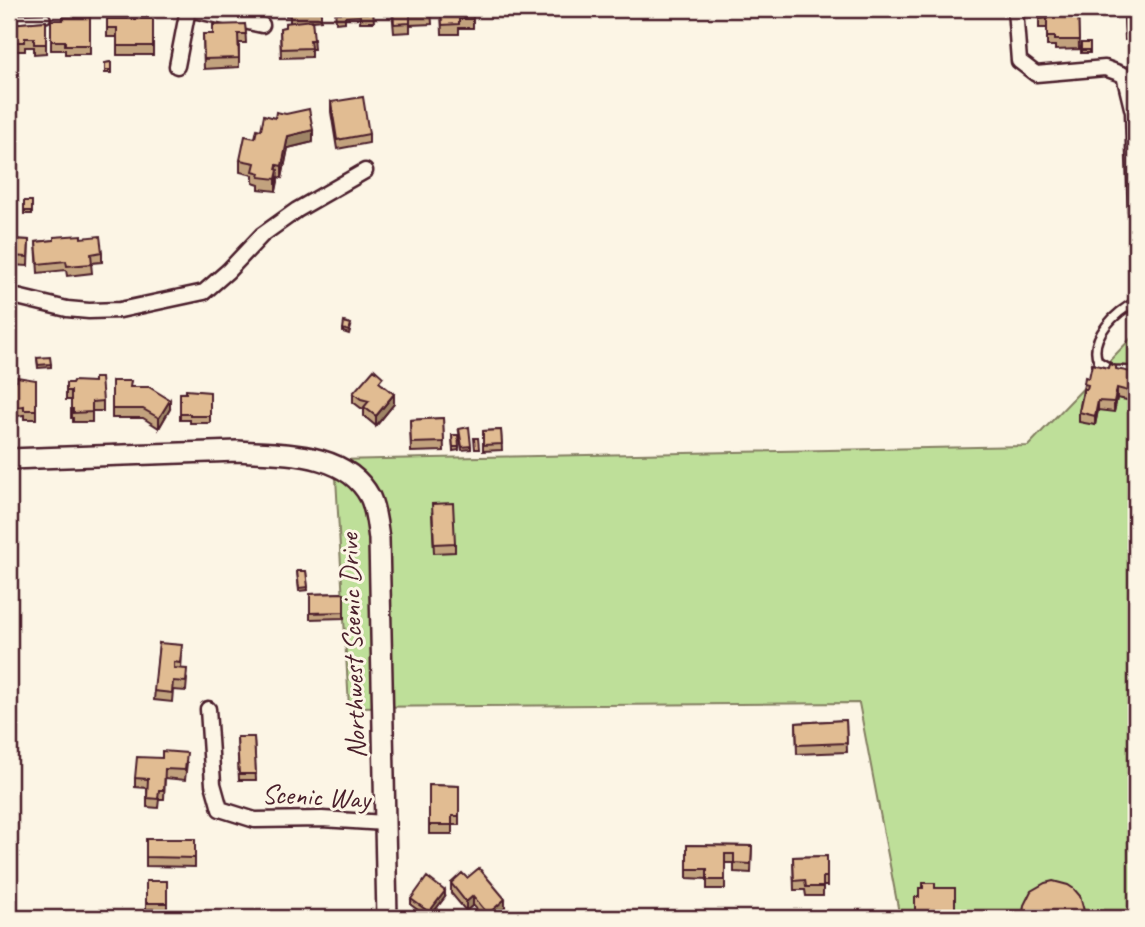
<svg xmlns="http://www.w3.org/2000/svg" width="1145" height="927" viewBox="0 0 1145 927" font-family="Caveat,sans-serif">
  <rect width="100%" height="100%" fill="#fcf5e5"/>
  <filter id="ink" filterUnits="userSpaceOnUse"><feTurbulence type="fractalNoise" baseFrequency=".0143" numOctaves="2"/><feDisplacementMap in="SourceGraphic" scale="14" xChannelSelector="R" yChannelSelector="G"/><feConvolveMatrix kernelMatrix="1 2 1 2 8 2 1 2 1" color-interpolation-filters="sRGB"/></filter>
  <g filter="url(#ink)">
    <path fill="#bedf99" stroke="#847f62" stroke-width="2" d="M1136 333V918H900L859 703 349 707 335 460 1028 446Z"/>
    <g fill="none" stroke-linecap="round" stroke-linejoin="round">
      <defs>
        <path id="service" d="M9 19 46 18
          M1136 302C1117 311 1088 337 1098 361L1113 370 1136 371"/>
        <path id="minor" d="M188 9 262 25
          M1015 9 1019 61 1036 74 1105 68 1124 75 1133 112 1136 211
          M177 66 188 9
          M9 295 67 309 89 311 120 310 204 292 228 271 262 235 297 210 365 171
          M208 709 213 784 220 809 255 820 322 819 385 823"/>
        <path id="tertiary" d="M9 459 238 451C282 454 346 451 370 497 376 510 377 525 379 539L387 918"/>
      </defs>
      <use href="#service" stroke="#4a1f2b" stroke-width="12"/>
      <use href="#minor" stroke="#4a1f2b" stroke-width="19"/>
      <use href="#tertiary" stroke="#4a1f2b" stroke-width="24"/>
      <use href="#service" stroke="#fcf5e5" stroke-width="7"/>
      <use href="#minor" stroke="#fcf5e5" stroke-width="14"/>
      <use href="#tertiary" stroke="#fcf5e5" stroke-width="19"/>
    </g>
    <path fill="#c2a27e" stroke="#4a1f2b" stroke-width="2" d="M35 9H44V12L35 13Z
      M109 9 120 12V15L110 16Z
      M126 9H162V10L126 12Z
      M286 9H321V20L312 21 314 49H311V57L281 58 280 28 285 27 290 22V16H286Z
      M335 9H373L374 22H360V16L345 17V22L336 23Z
      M392 9H431L432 24 410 25V32L394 33Z
      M441 9H473V28H459V34H442Z
      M1039 9H1078L1079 49 1055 50V46H1047V28H1039Z
      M90 16V54H65V50H51V20H63Z
      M1124 18H1136V40H1125Z
      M107 19H153V55H117V37H107Z
      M46 21V53L34 54V47H25V51H9V24Z
      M245 24 246 43H239V67L204 69 203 34H213Z
      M1081 43H1090V53H1081Z
      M111 62V73H105V63Z
      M331 102 369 134V143L337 149 331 112Z
      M261 130 313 142 288 148 282 178 278 177 276 191 259 189V185L253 183V175L240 172V160Z
      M24 201H32V214H24Z
      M81 238 102 252V262L91 263 92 273 67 276 66 270 38 273 36 242Z
      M9 239 29 240 28 266 11 265V268H9Z
      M9 321H16V349H14V354H9Z
      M351 327 349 334 343 332V329Z
      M37 358 51 364V367L38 368Z
      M1116 369 1136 382 1132 401 1117 398 1114 412 1098 410 1095 425 1079 422V412L1084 384 1089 378Z
      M36 380V419H24V415L9 417V382Z
      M112 381 130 387 170 409 159 428 143 418H112Z
      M66 383 103 401V411H92V422H73V418H71V400H66Z
      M383 385 394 404 376 426 364 416V409L361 408 353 402V393Z
      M210 392V423H190V420H180V393Z
      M443 418 444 451 411 452 410 420Z
      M501 430 502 450 483 451V431Z
      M459 432 471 446V449L462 450Z
      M452 435H458L459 450 453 451Z
      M432 514 455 543V552L434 553Z
      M297 571H306L308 590 299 591Z
      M344 593V618L310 619V594Z
      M159 643 182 655 181 669 187 679 186 691 173 690 172 702 154 700Z
      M846 720 847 752 797 754 796 723Z
      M237 737H254L256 780H239Z
      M187 763 185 780 165 778 164 799H159L158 808 147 807V788L135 787V778Z
      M429 785 459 786V825H452V834H429Z
      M146 839H195V867L146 866Z
      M687 845 752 846 751 873 734 872V863H725V889H707V879L687 878Z
      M827 856V886H823V896H806L805 890H794L793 857Z
      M467 878 505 908 493 918H484L473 905 466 911 451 893V883Z
      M146 881H167V909H146Z
      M935 888 955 918H915V897H919Z
      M445 897 429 918 411 905V899Z"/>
    <path fill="#9e8466" stroke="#4a1f2b" stroke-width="2" d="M313 130V142L288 148 282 178V166L288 136Z
      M277 165 278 182 276 191V169Z
      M1136 373V382L1132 401V392Z
      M1117 388V398L1114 412V402Z
      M394 394V404L376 426V416Z
      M170 400V409L159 428V418Z
      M1098 401V410L1095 425V416Z
      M445 891V897L429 918V912Z
      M473 896V905L466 911V902Z
      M505 899V908L493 918H488V914Z"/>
    <path fill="#e1bc92" stroke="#4a1f2b" stroke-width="2" d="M109 9H120V12L110 13Z
      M290 9H321V11L290 12Z
      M335 9H345V13H336Z
      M360 9H373L374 13H360Z
      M393 9H431L432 15H410V23L394 24Z
      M441 9H473V19H459V24L442 25Z
      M1039 9H1078L1079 40H1055V37H1047V18L1039 19Z
      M90 16V45H65V41H51V20H63V17Z
      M1124 18H1136V34H1125Z
      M107 19H153V46H117V28H107Z
      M312 20 314 40H310L311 48 281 49 280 28 285 27V23Z
      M46 21V44H34V38H25V42H9V24Z
      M245 24 246 34H238L239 58 204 59 203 34H213V25Z
      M1081 43H1090V50H1081Z
      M111 62V70H105V63Z
      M363 97 369 134 337 140 331 102Z
      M309 109 313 130 288 136 282 166 277 165 276 169 278 170 276 179 259 177 260 173 253 171 255 163 240 160 245 136 255 138 257 129 261 130 264 115 275 118 276 112 286 114Z
      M24 201H32V211H24Z
      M81 235V238L100 236 102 252 91 254 92 264 67 266 66 261 38 264 36 242 54 240V237Z
      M9 239 29 240 28 257 11 256V259L9 258Z
      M9 321H16V340H14V345H9Z
      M344 322 351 324 349 331 343 329Z
      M50 357 51 364 38 365 37 358Z
      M1092 364 1108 368 1109 364 1116 366V369L1136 373 1132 392 1117 388 1114 402 1098 401 1095 416 1079 412 1084 389H1087L1088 385 1084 384 1085 377 1089 378Z
      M374 369 383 377 379 382 394 394 376 416 364 407 369 401 361 399 353 393Z
      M17 377 36 380V410H24V406L9 408V382L17 381Z
      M94 378H101L103 401 92 402V412L73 413V409H71V391H66V383H72L73 381 94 382Z
      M112 381H131L130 387H149L170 400 159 418 143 409H112Z
      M186 390 210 392V416H190V414H180V393H186Z
      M443 418 444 442 411 443 410 420Z
      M469 427 471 446 462 447 459 429Z
      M501 430 502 444 483 445V431Z
      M452 435H458L459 447H453Z
      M474 438H478L479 449H475Z
      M453 503 455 543 434 544 432 504Z
      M297 571H306L308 587 299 588Z
      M344 593V612L310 613V594Z
      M159 643 182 645 180 663 174 662V668L187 669 186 682 173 681 172 693 154 691Z
      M846 720 847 743 797 745 796 723Z
      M237 737H254L256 774H239Z
      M162 751 187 753 185 770 165 769 164 790H159L158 799 147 798 148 779 135 778 137 757 162 758Z
      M429 785 459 786V816H452V825H429Z
      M146 839H195V858L146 857Z
      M687 845 752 846 751 864 734 863V854H725V880H707V869H687Z
      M827 856V877H823V887H806L805 880 794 881 793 857Z
      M479 868 505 899 488 914 473 896 466 902 451 883 462 873 467 878Z
      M427 877 445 891 429 912 411 899Z
      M146 881H167V903H146Z
      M1053 881 1068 885 1074 889 1080 896 1084 911V918H1025L1023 913 1024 905 1031 891 1045 883Z
      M923 883H935V888H955V918H936V915H915V897H919V888H923Z"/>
  </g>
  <g text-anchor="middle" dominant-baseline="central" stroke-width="6" stroke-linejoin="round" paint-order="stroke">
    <g font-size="28" fill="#4a1f2b" stroke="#fcf5e5">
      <text transform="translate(352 646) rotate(-92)">Northwest Scenic Drive</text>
      <text transform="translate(316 796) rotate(3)">Scenic Way</text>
    </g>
  </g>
  <rect width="1145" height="927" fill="none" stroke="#fcf5e5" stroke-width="35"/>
  <rect x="18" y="18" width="1110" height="892" fill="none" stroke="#4a1f2b" stroke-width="2.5" filter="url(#ink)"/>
</svg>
